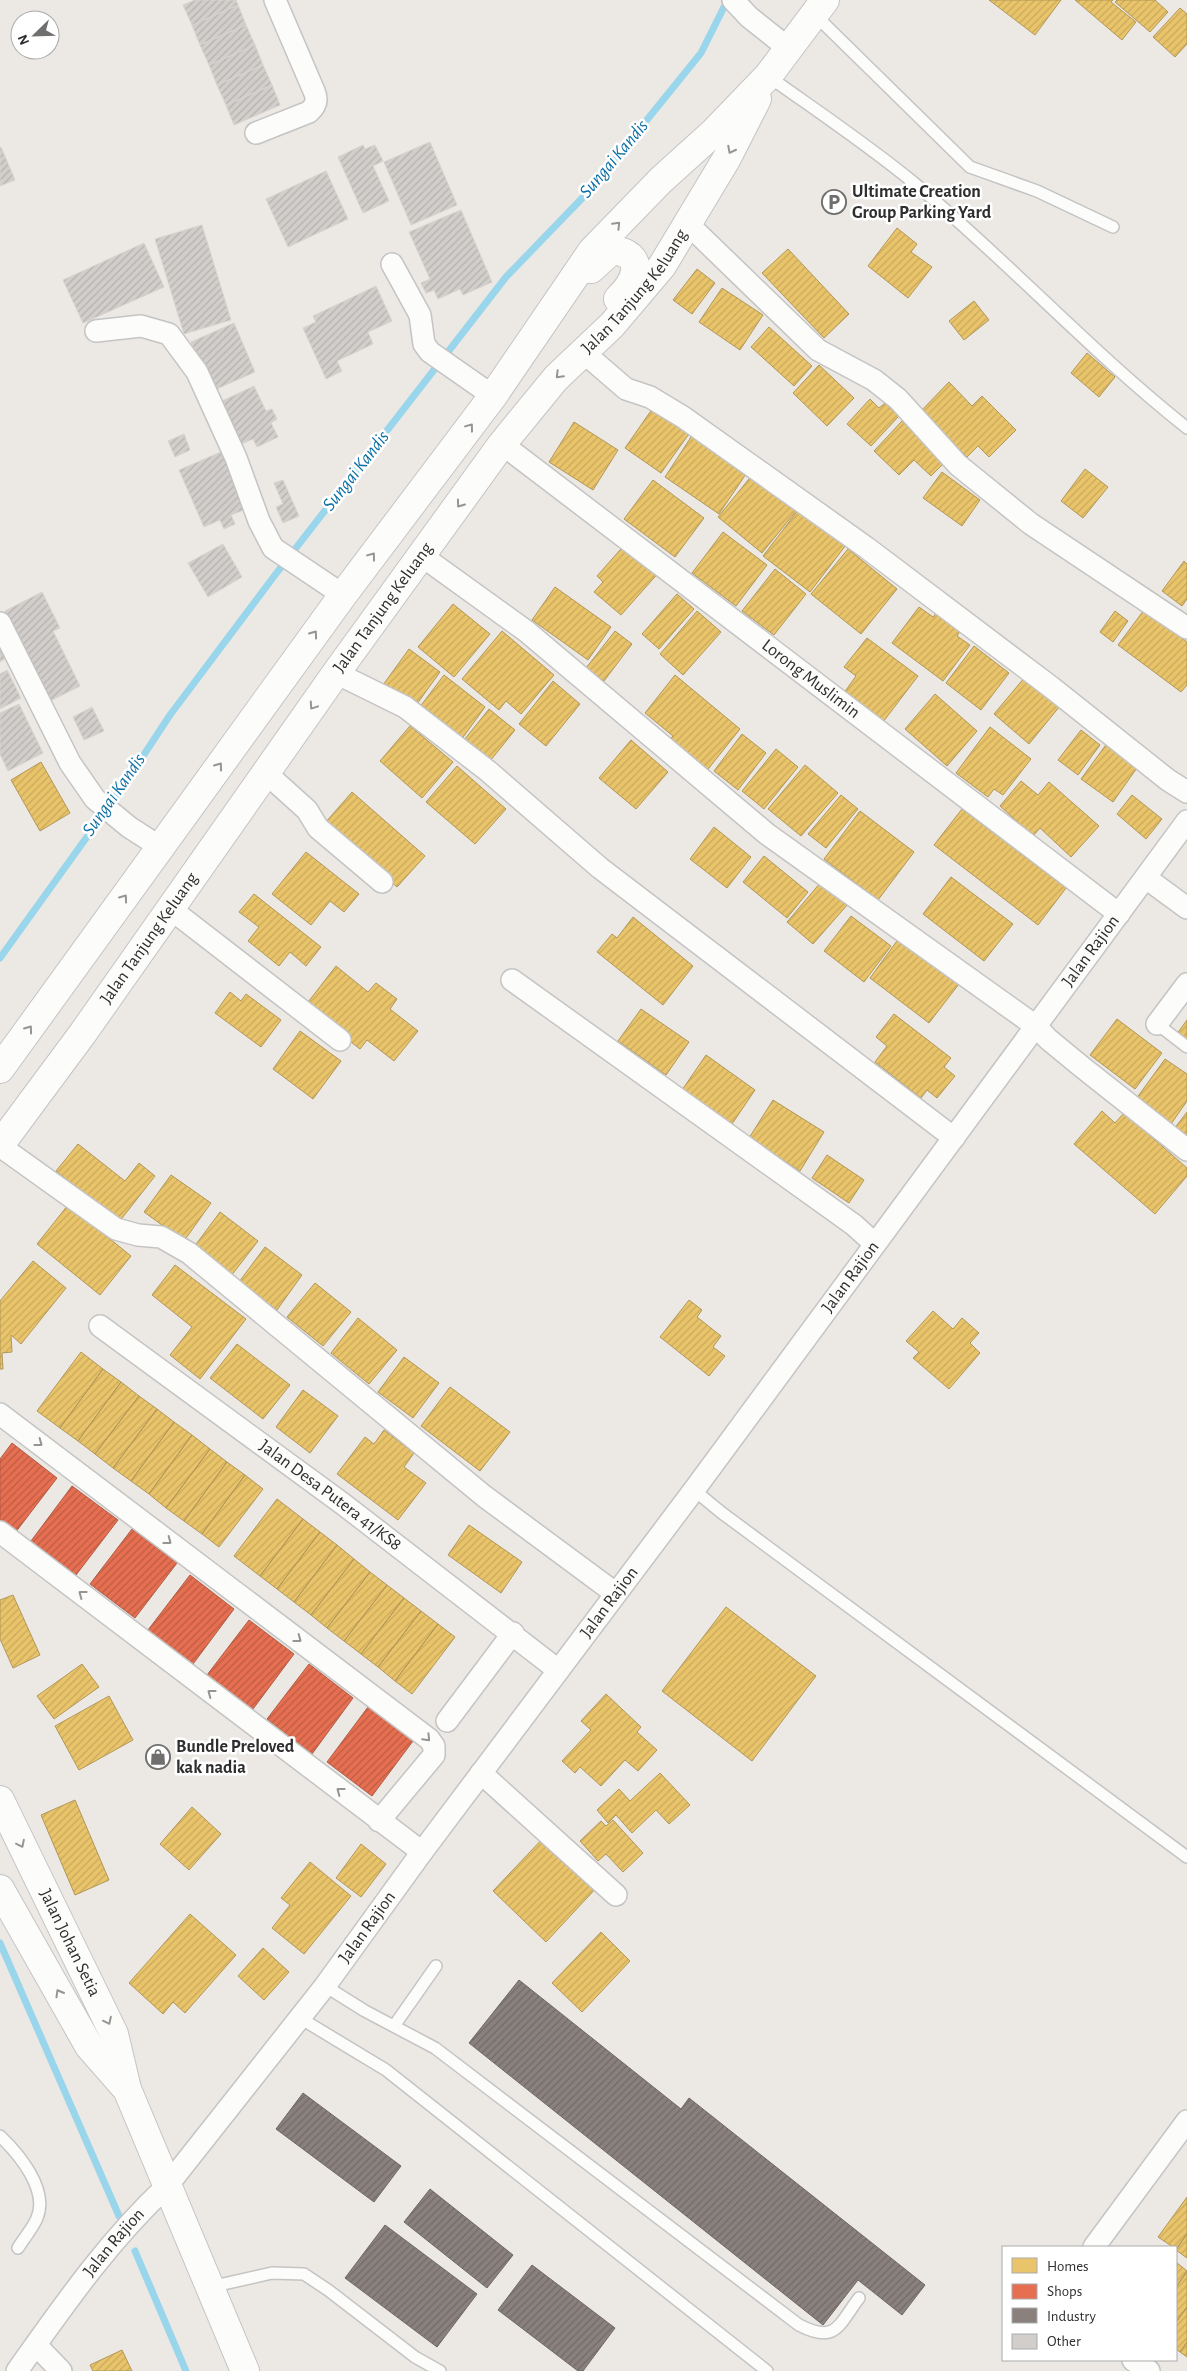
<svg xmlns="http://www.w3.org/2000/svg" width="1187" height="2371" viewBox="0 0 1187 2371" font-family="'Alegreya Sans',sans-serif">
  <defs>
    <pattern id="homes-hatch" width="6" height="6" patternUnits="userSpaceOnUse" patternTransform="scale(1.25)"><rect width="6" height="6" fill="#e9c46a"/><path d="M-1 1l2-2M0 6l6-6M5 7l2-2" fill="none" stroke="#c8a95c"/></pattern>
    <pattern id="shops-hatch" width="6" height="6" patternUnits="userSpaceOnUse" patternTransform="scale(1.25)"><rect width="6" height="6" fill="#e76f51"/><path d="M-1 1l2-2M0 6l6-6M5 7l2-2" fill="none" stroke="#bc5c44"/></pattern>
    <pattern id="industry-hatch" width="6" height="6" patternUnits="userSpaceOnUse" patternTransform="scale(1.25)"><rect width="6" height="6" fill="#8a817c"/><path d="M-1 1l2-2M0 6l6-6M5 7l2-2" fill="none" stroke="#716a66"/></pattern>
    <pattern id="building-hatch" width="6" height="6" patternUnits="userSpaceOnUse" patternTransform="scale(1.25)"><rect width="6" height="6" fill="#d1cecb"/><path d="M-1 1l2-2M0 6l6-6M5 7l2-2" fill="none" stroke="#b4b1af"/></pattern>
  </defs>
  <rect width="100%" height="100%" fill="#ece8e4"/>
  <path fill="url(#homes-hatch)" stroke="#b19758" d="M989 0H1061L1035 35Z
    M1075 0H1113L1111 2 1136 22 1122 40Z
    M1117 0H1155L1168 12 1150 32 1115 2Z
    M1180 8 1187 14V44L1175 57 1153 37Z
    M897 228 917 244 911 252 932 267 908 298 868 266Z
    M788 249 849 314 824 338 762 273Z
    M697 269 715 283 692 314 673 300Z
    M722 288 763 315 740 350 699 322Z
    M974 301 989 320 964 340 949 321Z
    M769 327 812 366 794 386 751 347Z
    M1087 353 1115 377 1099 397 1071 373Z
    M819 365 854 398 827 426 793 393Z
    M949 382 972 406 982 396 1016 430 989 457 978 446 967 457 921 411Z
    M870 399 879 408 885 403 899 416 871 446 847 424Z
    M655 405 691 431 661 473 625 448Z
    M902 421 945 462 931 476 914 460 899 475 874 451Z
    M574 422 618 450 593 490 549 462Z
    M693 434 748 471 719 514 665 477Z
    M1085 469 1108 487 1083 518 1061 501Z
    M942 472 980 500 962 526 923 498Z
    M753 474 797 510 762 553 718 517Z
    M653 480 704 518 675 557 624 519Z
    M799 509 846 545 810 592 763 556Z
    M723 532 767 565 736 606 692 573Z
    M628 541 661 570 621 615 594 592 603 582 597 576Z
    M848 549 897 589 861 634 811 594Z
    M1184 561 1187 564V599L1182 606 1162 591Z
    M775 569 806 594 774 635 742 611Z
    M555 587 611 627 588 660 532 620Z
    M677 594 694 609 659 649 642 634Z
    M453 604 490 634 454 677 418 647Z
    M919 607 933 617 938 611 962 628 957 636 970 645 943 681 892 643Z
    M1144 610 1187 642V685L1181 692 1118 645Z
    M697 611 721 632 683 675 660 654Z
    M1115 611 1128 621 1113 642 1100 632Z
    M502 631 554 675 521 714 506 701 499 710 462 679Z
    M615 631 632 644 604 681 586 668Z
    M867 638 918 676 880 726 841 697 856 676 844 667Z
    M974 646 1009 673 981 710 946 683Z
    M409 649 440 672 414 708 383 685Z
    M444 675 485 707 461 740 419 708Z
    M675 675 740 729 705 773 667 742 673 736 645 713Z
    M1025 677 1060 706 1029 744 994 714Z
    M553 681 580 704 546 746 519 724Z
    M935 694 977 731 947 766 905 729Z
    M489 709 515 730 490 761 464 740Z
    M410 726 453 762 422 798 380 761Z
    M990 727 1031 759 1003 795 994 789 988 797 956 773Z
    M1081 730 1100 745 1078 775 1058 760Z
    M742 734 766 753 738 790 714 771Z
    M631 740 668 772 636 809 599 778Z
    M1108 742 1139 765 1113 802 1081 779Z
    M776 749 798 767 764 809 742 791Z
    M41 762 70 813 40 831 11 780Z
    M805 765 838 793 801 836 768 809Z
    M457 766 506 809 475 844 426 802Z
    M1021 781 1038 795 1049 782 1099 826 1071 857 1040 828 1033 836 1000 806Z
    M352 792 425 856 397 887 325 823Z
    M841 795 858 809 826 848 808 834Z
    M1132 795 1162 819 1146 839 1117 814Z
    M962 809 1066 888 1038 925 934 845Z
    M860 811 914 852 878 900 824 859Z
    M714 827 751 857 727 888 690 859Z
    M306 852 359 894 344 912 330 901 311 925 272 894Z
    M764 856 808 892 787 918 743 882Z
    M951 877 1013 924 984 961 923 914Z
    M821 882 848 904 813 944 787 922Z
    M254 894 321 947 306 966 290 952 279 966 248 941 259 927 239 912Z
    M851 916 891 946 864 982 824 951Z
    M633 917 693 966 663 1005 597 952 612 934 617 938Z
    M902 934 962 980 929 1023 870 978Z
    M336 966 368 992 376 983 397 999 390 1009 418 1031 394 1061 367 1040 360 1049 305 1006Z
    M230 992 241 1001 246 994 281 1020 261 1047 215 1013Z
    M641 1009 689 1042 666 1075 618 1041Z
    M894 1014 951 1058 944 1067 955 1076 937 1098 927 1090 921 1098 875 1062 887 1046 876 1037Z
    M1117 1019 1162 1053 1135 1089 1090 1055Z
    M1187 1020V1044L1176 1035Z
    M300 1031 341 1061 313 1099 273 1069Z
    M706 1055 755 1090 732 1124 682 1090Z
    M1165 1059 1187 1074V1101L1171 1124 1136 1099Z
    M773 1100 824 1132 800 1171 749 1138Z
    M1102 1111 1115 1123 1124 1113 1187 1168V1176L1155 1214 1074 1144Z
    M1187 1112V1139L1174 1129Z
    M78 1144 125 1181 139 1163 155 1176 119 1222 56 1171Z
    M827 1155 864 1180 849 1203 812 1178Z
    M171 1175 211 1203 184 1241 144 1212Z
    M68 1205 131 1256 100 1295 37 1244Z
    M220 1212 258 1241 231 1276 194 1247Z
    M265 1247 302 1275 277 1310 239 1282Z
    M33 1261 66 1288 21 1344 11 1335 12 1352 2 1353 3 1369H0V1301Z
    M175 1265 246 1319 200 1379 170 1355 192 1327 152 1295Z
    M315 1283 351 1312 323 1346 287 1317Z
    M689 1300 702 1310 697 1317 721 1336 713 1347 725 1356 709 1376 660 1337Z
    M933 1311 953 1329 962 1318 979 1333 970 1343 980 1353 949 1389 913 1358 919 1352 906 1341Z
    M358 1318 397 1350 369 1384 331 1353Z
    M237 1344 290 1385 263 1419 210 1378Z
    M81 1352 103 1369 60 1428 37 1411Z
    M404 1357 439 1383 413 1418 378 1392Z
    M103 1369 121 1382 78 1441 60 1428Z
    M121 1382 139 1396 95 1454 78 1441Z
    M450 1387 510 1432 480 1471 421 1426Z
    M303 1390 338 1416 310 1453 276 1427Z
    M139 1396 157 1409 113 1468 95 1454Z
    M157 1409 174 1422 131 1481 113 1468Z
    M174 1422 192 1435 149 1494 131 1481Z
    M384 1430 414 1453 404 1467 426 1483 398 1520 337 1474 365 1437 374 1444Z
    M192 1435 210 1449 166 1508 149 1494Z
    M210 1449 227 1462 184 1521 166 1508Z
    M227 1462 245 1475 202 1534 184 1521Z
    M245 1475 263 1489 219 1547 202 1534Z
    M277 1499 303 1519 260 1576 234 1556Z
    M303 1519 320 1532 277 1589 260 1576Z
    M469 1525 522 1562 501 1593 448 1555Z
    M320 1532 337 1545 294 1602 277 1589Z
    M337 1545 354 1559 311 1615 294 1602Z
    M354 1559 370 1572 327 1628 311 1615Z
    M370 1572 387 1585 344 1641 327 1628Z
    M387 1585 404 1598 361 1654 344 1641Z
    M13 1595 40 1655 13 1668 0 1639V1600Z
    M404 1598 421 1611 378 1667 361 1654Z
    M726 1607 816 1676 752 1761 662 1691Z
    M421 1611 438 1624 395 1681 378 1667Z
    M438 1624 455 1637 412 1694 395 1681Z
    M82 1664 99 1687 54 1719 37 1696Z
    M606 1694 641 1727 637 1732 657 1750 638 1771 625 1760 601 1786 580 1767 575 1773 562 1761 591 1730 581 1721Z
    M109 1696 133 1740 79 1770 55 1726Z
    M660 1773 690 1805 669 1824 656 1810 632 1833 616 1815 608 1823 597 1810 619 1789 630 1801Z
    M75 1800 109 1880 75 1895 41 1815Z
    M192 1807 221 1834 189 1870 160 1844Z
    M613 1820 643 1853 623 1872 606 1854 598 1861 580 1841 601 1821 606 1826Z
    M546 1835 599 1885 546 1942 493 1891Z
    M361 1844 386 1864 361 1897 336 1878Z
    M310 1862 351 1896 304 1954 272 1928 290 1905 281 1898Z
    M190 1914 236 1955 185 2013 173 2002 163 2014 129 1983Z
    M601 1932 630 1961 582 2012 552 1983Z
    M263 1948 289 1972 264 2000 238 1976Z
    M1187 2197V2234L1176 2249 1158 2237Z
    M1187 2234V2258L1176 2250Z
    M1176 2262 1187 2271 1176 2287Z
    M1187 2272V2307L1176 2322V2287Z
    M1187 2307V2342L1180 2352 1176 2349V2322Z
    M1187 2342V2357L1180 2352Z
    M122 2350 132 2371H93L90 2365Z"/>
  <path fill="url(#shops-hatch)" stroke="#b05c46" d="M12 1443 57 1478 15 1533 0 1521V1459Z
    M72 1486 118 1520 76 1575 31 1541Z
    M132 1529 177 1563 135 1618 90 1584Z
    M190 1575 234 1609 193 1664 148 1630Z
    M249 1620 294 1654 253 1709 207 1675Z
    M309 1664 353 1698 312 1754 267 1719Z
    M368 1707 413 1741 372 1796 327 1762Z"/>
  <path fill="url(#industry-hatch)" stroke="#6e6865" d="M519 1980 681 2109 689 2098 925 2285 902 2315 858 2280 823 2325 469 2043Z
    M303 2093 401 2166 374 2202 276 2129Z
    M430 2189 513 2255 487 2288 404 2222Z
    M385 2225 477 2294 437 2347 345 2278Z
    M532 2265 615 2328 583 2371H578L498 2310Z"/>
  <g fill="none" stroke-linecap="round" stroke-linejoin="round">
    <path stroke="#99d6ec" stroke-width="7" d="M0 958 122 788 170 715 275 575 506 277 591 189 701 53 724 7 730 0
      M0 1943 119 2216
      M135 2251 186 2371"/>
  </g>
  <path fill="url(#building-hatch)" stroke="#d7d4d0" d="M195 0H236L238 5 192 25 183 5Z
    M238 5 246 25 200 45 192 25Z
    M246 25 255 45 209 65 200 45Z
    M255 45 263 65 217 85 209 65Z
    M263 65 272 85 226 105 217 85Z
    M272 85 280 105 234 125 226 105Z
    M430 142 457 205 411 225 384 162Z
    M363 145 365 149 375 145 383 161 373 166 389 201 363 213 338 157Z
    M1 147 15 180 0 186V148Z
    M326 171 348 219 288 247 266 199Z
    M461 210 492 282 463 295 460 289 438 299 434 290 426 293 421 283 430 279 409 232Z
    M202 225 231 320 184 334 155 239Z
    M144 243 164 287 83 323 63 280Z
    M376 286 392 321 368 332 373 344 337 361 342 371 326 379 303 328 316 322 313 316Z
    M234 323 255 372 212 391 191 342Z
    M254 386 266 411 272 409 277 419 271 423 278 437 257 447 253 439 239 445 220 402Z
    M184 434 190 450 175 457 168 441Z
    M221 452 246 509 231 515 235 524 224 529 220 520 204 527 179 470Z
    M283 480 299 516 283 523 276 507 283 504 274 483Z
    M223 544 242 577 208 597 188 563Z
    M42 592 60 628 53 631 80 686 50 701 5 611Z
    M0 646 6 658 0 662Z
    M7 670 21 698 0 709V674Z
    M19 704 43 753 8 771 0 754V713Z
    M92 707 104 731 84 740 73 717Z"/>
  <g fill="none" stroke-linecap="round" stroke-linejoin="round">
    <defs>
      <path id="service" d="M814 14 970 167 1037 191 1113 227
        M768 76C817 111 868 145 914 183 1008 261 1091 352 1187 428
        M1157 1024 1187 1047
        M694 1490 722 1513 1187 1857
        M325 1986 365 2011 435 2048 799 2325C836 2344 838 2326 859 2298
        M300 2018 386 2070 767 2371
        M394 2026 436 1966
        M0 2136C19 2154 49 2190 37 2218 33 2228 24 2238 18 2248
        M210 2287 272 2273 304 2274 328 2290 415 2357 440 2371"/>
      <g id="minor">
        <path d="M733 0 749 17 788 48"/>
        <path d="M256 133 309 112C316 106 318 100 314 91L275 0"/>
        <path d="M689 225 818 350 874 380 898 399 958 465 1031 524 1187 628"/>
        <path d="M392 264 420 315 424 344 430 352 493 396"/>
        <path d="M96 331 141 326 169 334 197 372 236 458 259 521 273 548 343 595"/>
        <path d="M583 352 626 389 650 397 683 417 867 548 1051 687 1168 780 1187 792"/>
        <path id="s1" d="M502 444 1119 914"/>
        <path d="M422 556 526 631 767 834 1037 1027 1048 1039 1082 1067 1187 1150"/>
        <path d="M0 623 70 763 95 799 129 827 160 847"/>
        <path d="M336 673 405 707 488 771 600 868 954 1138"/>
        <path d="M267 774 307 810 318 828 382 882"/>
        <path d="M1146 878 1187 908"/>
        <path d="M172 910 340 1040"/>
        <path d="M512 980 854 1225 875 1244"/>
        <path d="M1157 1024 1187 984"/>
        <path d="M0 1146 116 1229 138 1235 161 1237 189 1253 484 1496 615 1593"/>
        <path id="s2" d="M100 1326 343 1504 558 1670"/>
        <path d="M0 1414 429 1739 434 1746V1755L379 1821"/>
        <path d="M0 1532 422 1852"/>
        <path d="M447 1721 513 1633"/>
        <path d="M481 1773 616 1895"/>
        <path d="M1094 2247 1187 2121"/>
        <path d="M36 2345 61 2371"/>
        <path d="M1133 2360 1149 2371"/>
        <path id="s3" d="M17 2371C64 2305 108 2241 167 2186L325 1986 422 1852 694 1490 1187 821"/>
      </g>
      <g id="secondary">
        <path d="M591 269 612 250C647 254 637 280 618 299"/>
        <path d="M0 1069 343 595 493 396 592 251 661 180 713 133 768 76 825 0"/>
        <path id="s4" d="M0 1145 83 1033 336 673 502 444 556 378 612 325 662 266 727 158 757 99"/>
        <path id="s5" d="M0 1800 114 2034 127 2089 245 2371"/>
        <path d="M0 1889 89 2046 124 2086"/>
      </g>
    </defs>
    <use href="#service" stroke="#c5c4c5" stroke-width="14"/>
    <use href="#minor" stroke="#c5c4c5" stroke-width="24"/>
    <use href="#secondary" stroke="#c5c4c5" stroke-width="30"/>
    <use href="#service" stroke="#fcfcfb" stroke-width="11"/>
    <use href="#minor" stroke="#fcfcfb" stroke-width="21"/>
    <use href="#secondary" stroke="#fcfcfb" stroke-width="28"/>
  </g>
  <defs><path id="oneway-chevron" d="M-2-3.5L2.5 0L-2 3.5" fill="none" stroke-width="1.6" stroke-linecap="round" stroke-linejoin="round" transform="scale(1.25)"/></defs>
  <g stroke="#959594">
    <use href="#oneway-chevron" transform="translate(731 150) rotate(117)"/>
    <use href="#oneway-chevron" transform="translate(617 225) rotate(-46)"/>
    <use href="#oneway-chevron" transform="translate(559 375) rotate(135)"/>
    <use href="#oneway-chevron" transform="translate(470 427) rotate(-53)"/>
    <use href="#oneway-chevron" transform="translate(460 504) rotate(126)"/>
    <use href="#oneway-chevron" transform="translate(372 556) rotate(-53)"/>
    <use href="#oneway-chevron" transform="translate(314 634) rotate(-54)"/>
    <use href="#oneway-chevron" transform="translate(313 706) rotate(124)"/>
    <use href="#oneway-chevron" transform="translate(219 766) rotate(-54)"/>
    <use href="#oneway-chevron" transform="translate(124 898) rotate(-54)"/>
    <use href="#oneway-chevron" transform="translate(29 1029) rotate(-54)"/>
    <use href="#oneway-chevron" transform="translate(39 1443) rotate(37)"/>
    <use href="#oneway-chevron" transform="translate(168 1541) rotate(37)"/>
    <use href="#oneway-chevron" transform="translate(82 1594) rotate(-143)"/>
    <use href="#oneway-chevron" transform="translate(298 1639) rotate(37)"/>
    <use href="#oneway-chevron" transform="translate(211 1693) rotate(-143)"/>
    <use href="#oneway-chevron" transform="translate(427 1738) rotate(46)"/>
    <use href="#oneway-chevron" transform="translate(340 1791) rotate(-143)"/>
    <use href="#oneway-chevron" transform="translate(21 1844) rotate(64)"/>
    <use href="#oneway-chevron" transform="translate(59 1993) rotate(-120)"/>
    <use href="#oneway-chevron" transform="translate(108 2021) rotate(64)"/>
  </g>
  <defs>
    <symbol id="parking-ring" viewBox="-11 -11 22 22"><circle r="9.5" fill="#fff" stroke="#706f6e" stroke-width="1.5"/><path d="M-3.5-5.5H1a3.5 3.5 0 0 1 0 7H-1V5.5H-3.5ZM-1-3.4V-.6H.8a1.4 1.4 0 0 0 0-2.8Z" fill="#706f6e"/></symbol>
    <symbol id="shop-ring" viewBox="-11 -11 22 22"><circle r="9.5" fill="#fff" stroke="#706f6e" stroke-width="1.5"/><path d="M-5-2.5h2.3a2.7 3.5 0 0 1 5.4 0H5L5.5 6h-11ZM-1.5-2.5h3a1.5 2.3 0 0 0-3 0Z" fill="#706f6e"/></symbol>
  </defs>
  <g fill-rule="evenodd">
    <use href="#parking-ring" x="820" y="188" width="28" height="28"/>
    <use href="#shop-ring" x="144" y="1743" width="28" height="28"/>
  </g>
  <g text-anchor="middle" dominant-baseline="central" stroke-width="5" stroke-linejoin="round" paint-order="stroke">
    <g font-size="18" font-weight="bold" fill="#2e2e2e" stroke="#fff" text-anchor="start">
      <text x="852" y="192">Ultimate Creation<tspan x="852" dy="21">Group Parking Yard</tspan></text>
      <text x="176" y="1747">Bundle Preloved<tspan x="176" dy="21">kak nadia</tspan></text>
    </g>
    <g font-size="18" fill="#2e2e2e" stroke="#fff">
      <text stroke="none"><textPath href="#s4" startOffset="1065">Jalan Tanjung Keluang</textPath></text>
      <text stroke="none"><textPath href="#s4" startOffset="660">Jalan Tanjung Keluang</textPath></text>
      <text stroke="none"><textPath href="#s1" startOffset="388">Lorong Muslimin</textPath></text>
      <text stroke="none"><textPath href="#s4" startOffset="255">Jalan Tanjung Keluang</textPath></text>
      <text stroke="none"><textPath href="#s3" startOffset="1781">Jalan Rajion</textPath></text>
      <text stroke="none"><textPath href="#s3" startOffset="1376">Jalan Rajion</textPath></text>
      <text stroke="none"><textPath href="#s2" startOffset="286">Jalan Desa Putera 41/KS8</textPath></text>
      <text stroke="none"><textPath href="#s3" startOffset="971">Jalan Rajion</textPath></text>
      <text stroke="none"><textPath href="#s3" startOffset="566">Jalan Rajion</textPath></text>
      <text stroke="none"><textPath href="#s5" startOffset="159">Jalan Johan Setia</textPath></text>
      <text stroke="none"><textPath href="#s3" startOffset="161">Jalan Rajion</textPath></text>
    </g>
    <g font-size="19" font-style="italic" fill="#0d6fa3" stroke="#fff">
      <text transform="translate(614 159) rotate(-50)">Sungai Kandis</text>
      <text transform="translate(356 471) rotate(-52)">Sungai Kandis</text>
      <text transform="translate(114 795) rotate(-55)">Sungai Kandis</text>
    </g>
  </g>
  <rect x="1002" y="2246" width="175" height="115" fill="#ffffff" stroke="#ababab"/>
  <rect x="1012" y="2258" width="25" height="15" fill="#e9c46a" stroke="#ababab"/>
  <text x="1047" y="2271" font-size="15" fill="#2e2e2e">Homes</text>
  <rect x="1012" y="2284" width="25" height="15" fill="#e76f51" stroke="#ababab"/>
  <text x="1047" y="2296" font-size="15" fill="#2e2e2e">Shops</text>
  <rect x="1012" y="2308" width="25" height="15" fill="#8a817c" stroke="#ababab"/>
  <text x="1047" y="2321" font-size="15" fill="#2e2e2e">Industry</text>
  <rect x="1012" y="2334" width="25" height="15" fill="#d1cecb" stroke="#ababab"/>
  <text x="1047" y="2346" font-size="15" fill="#2e2e2e">Other</text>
  <g transform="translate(35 35) rotate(247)"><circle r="24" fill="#ffffff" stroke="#ababab"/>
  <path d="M0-4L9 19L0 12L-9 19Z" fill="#706f6e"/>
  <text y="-8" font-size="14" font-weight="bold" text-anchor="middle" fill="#2e2e2e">N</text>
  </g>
</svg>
